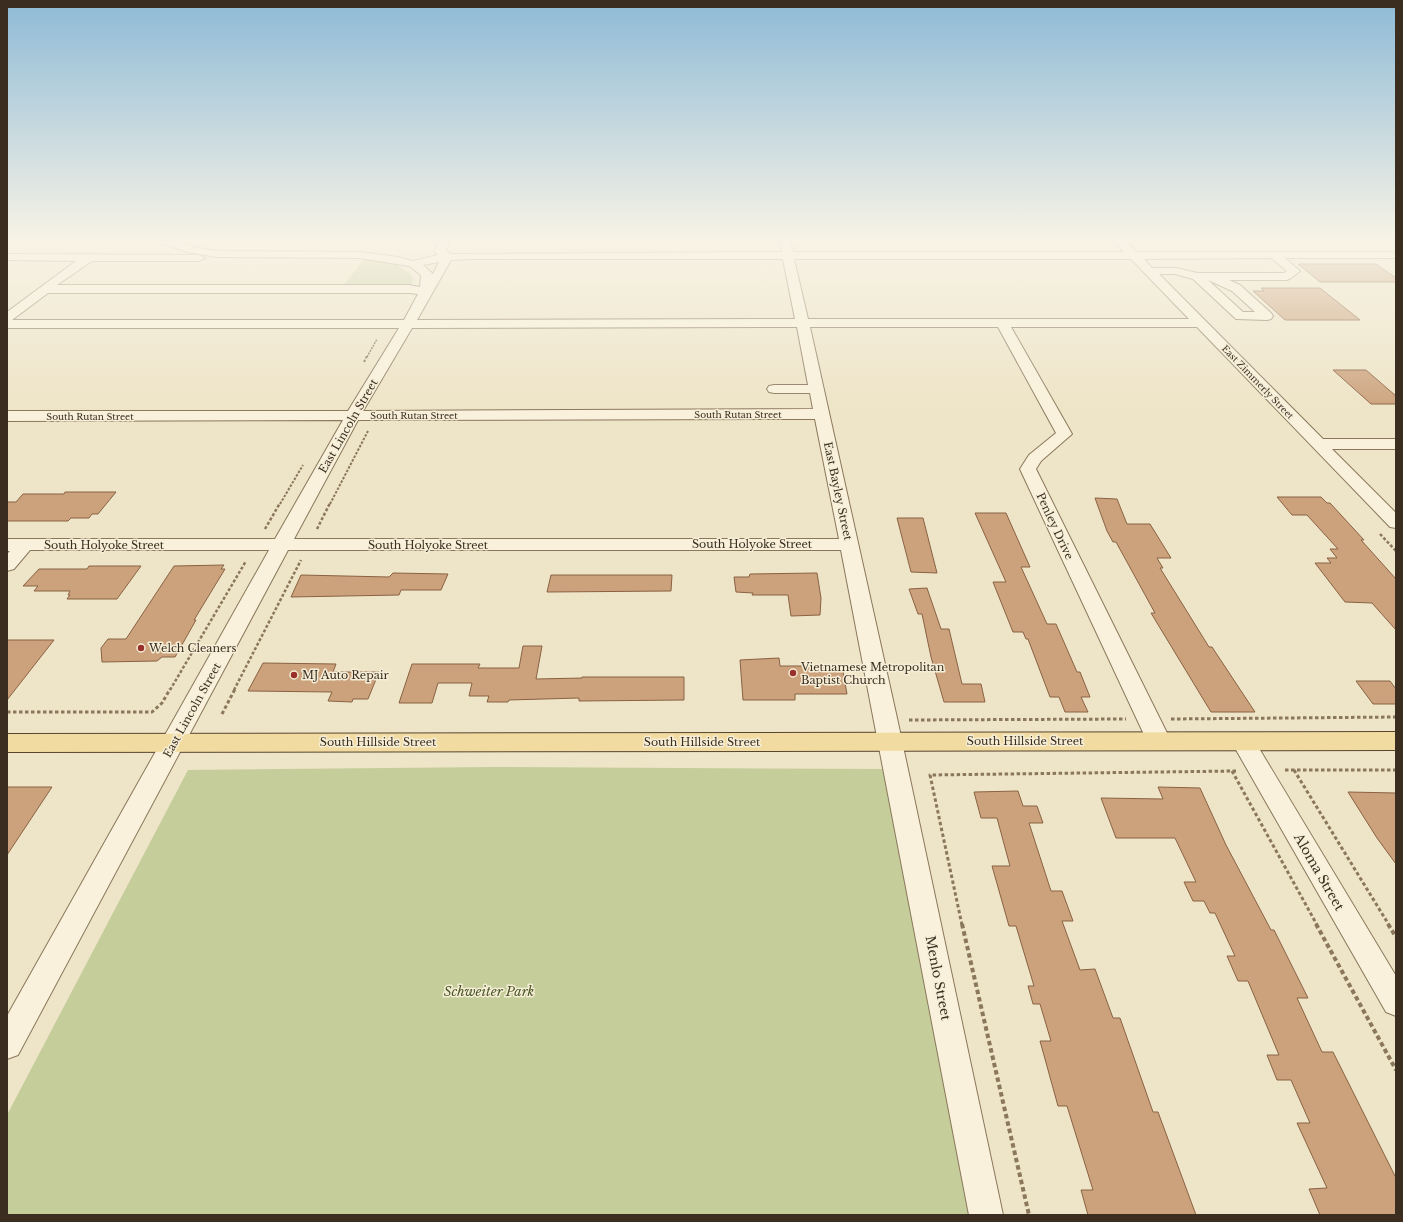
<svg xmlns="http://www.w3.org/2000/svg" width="1403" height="1222" viewBox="0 0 1403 1222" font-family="'Libre Baskerville',serif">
  <rect width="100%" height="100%" fill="#eee4c7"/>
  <path fill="#c5cd9b" d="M363 260C380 261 403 262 413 278L411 289H341Z
    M494 767 883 769 890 787 970 1215H7V1115L188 770Z"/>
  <path fill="#cca27d" stroke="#896242" d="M1298 264H1376L1396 278V282H1320Z
    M1261 288H1320L1360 320H1285L1253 291H1264Z
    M1333 370H1366L1396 396V404H1371Z
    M65 492H116L98 514H92L89 518H71L68 521H7V502H16L23 494H64Z
    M1277 497H1321L1327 503H1330L1364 540H1361L1396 579V630L1372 603 1345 602 1315 563H1331L1327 558H1337L1330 549H1338L1307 515H1292Z
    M1095 498 1117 499 1127 524H1150L1171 558H1157L1163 568H1160L1209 647H1212L1255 712H1211L1151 613H1155L1116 542H1113L1107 531Z
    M975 513H1006L1030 567H1021L1047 624H1056L1077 672H1080L1090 697H1081L1088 712H1065L1059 697H1050L1028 639H1026L1023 632H1013L993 582H1006Z
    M897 518H923L937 573 911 572Z
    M224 565 221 569H225L194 620H196L175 657H162L157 661 102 662 101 648 108 639H126L174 566Z
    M89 566H141L117 599H67L70 595H68L70 591H34L38 586H23L39 569H87Z
    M393 573 448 574 441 590H401L399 595 291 597 301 575 389 577Z
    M817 573 821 598 820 615 791 616 788 595H752L753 593 736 592 734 577H749L750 574Z
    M551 575H672L671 591 547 592Z
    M927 588 941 629H949L962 684H981L985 702H944L931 657 922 614H918L909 589Z
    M7 640H54L7 700Z
    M523 646H542L536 679 582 678V677H684V700L579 701V698L509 700 508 702H487L489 696H469L472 683H438L432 703H399L412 664H480L478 668H519Z
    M779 658 780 666H842L847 694H795V700H743L740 660Z
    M263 663 336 664 333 672H379L368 699H353L352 702 328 701 332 692 248 691Z
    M1356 681H1390L1396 689V704H1373Z
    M7 787H52L7 855Z
    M1158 787 1200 788 1226 845 1271 930H1274L1308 998H1297L1322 1052H1333L1396 1178V1215H1320L1309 1189 1327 1188 1297 1123H1310L1291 1080H1277L1267 1055H1279L1248 981H1238L1227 956H1235L1215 913H1210L1204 901H1193L1184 882H1196L1175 838H1116L1101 798 1163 799Z
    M1018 791 1023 806H1037L1043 823H1029L1051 891H1062L1073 921H1062L1080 970 1095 969 1113 1018H1120L1153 1112H1158L1196 1215H1088L1081 1190H1093L1067 1106H1058L1040 1041H1051L1040 1004H1033L1028 986H1034L1016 926H1009L992 866H1010L997 818H981L974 792Z
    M1348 792 1396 793V864L1377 838Z"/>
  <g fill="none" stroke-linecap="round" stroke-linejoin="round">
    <defs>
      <path id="minor" d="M160 241H175L193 247 217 251 359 252 398 257 413 261 438 255 434 251 440 241H450L446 250 450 254 782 252 780 241H790L793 252H1124L1115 241H1126L1137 252H1396V258H1285L1300 271 1291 278 1287 280H1229L1240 285 1271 313 1273 316 1271 319 1267 320 1236 319 1193 279 1175 274H1159L1323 439H1396V449H1332L1396 513V528L1390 527 1197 327H1011L1072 434 1041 461 1036 469 1171 741 1167 747 1159 749 1151 747 1147 741 1020 469 1029 455 1056 433 998 327H810L897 718 1003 1215H969L841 550H288L18 1055 7 1059V1016L269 550H30L14 569 7 571V554L10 551H7V539H275L343 420 7 421V411H348L399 328H7V312L76 261 7 260V254L199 255 205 258 199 261H92L57 285H409L420 287 421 275 409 266 359 258 217 257 187 252 161 243ZM1271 258 1287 271 1284 273H1197L1176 268H1152L1144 259ZM474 259H783L795 319 417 320 451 260ZM794 259H1131L1189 319H808ZM439 262 433 274 423 265ZM1208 280 1232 291 1255 312H1243ZM48 293H409L418 294 404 320H12ZM797 327 808 385H774L769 386 767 389 769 392 774 393H810L813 409 363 411 412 328ZM815 419 839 539H294L358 420Z
        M1243 733 1251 735 1396 976V1016L1386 1012 1231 741 1235 735Z"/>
      <path id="major" d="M1396 732V750L7 752V734Z"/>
    </defs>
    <use href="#minor" stroke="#8a775c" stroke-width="2"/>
    <use href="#major" stroke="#584530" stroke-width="2"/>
    <path stroke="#8a775c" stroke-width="1.5" stroke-dasharray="2 1" stroke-linecap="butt" d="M135 241 140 244
      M367 357 377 339"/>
    <path stroke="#8a775c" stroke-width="2" stroke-dasharray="2.5 1.5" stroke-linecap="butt" d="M364 362 367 356
      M280 504 303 465
      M330 504 368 431"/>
    <path stroke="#8a775c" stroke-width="2.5" stroke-dasharray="3 2" stroke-linecap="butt" d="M265 529 280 503
      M317 529 330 503
      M1380 534 1396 551
      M170 690 246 561
      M234 690 301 560"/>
    <path stroke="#8a775c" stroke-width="3" stroke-dasharray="3.5 2.5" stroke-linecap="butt" d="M7 712H152L162 703 170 689
      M222 714 235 689
      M1171 719 1396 717
      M909 720 1126 719
      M1285 770H1396
      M1294 770 1389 925
      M1232 771 1317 925
      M962 925 930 775 1236 771"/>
    <path stroke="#8a775c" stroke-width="4" stroke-dasharray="4.5 3" stroke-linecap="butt" d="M962 924 1029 1215
      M1316 924 1396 1070
      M1388 924 1396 937"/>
    <use href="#minor" fill="#f9f1db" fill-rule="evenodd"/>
    <use href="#major" fill="#f1dba0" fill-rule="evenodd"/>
  </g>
  <linearGradient id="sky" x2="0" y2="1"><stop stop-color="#8ebad6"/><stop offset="0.58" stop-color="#f7f3e6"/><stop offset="1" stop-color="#f7f3e6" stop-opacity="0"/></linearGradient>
  <rect width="1403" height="412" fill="url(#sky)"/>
  <g fill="#99302c" stroke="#f6eed7" stroke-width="1.5">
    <circle cx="141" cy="648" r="4"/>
    <circle cx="793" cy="673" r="4"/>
    <circle cx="294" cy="675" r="4"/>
  </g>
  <g text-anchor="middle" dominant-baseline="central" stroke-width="3" stroke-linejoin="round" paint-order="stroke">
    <g font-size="9" fill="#3b2e20" stroke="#f6eed7">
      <text transform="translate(1258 382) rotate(46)">East Zimmerly Street</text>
      <text x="738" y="414">South Rutan Street</text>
      <text x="414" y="415">South Rutan Street</text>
      <text x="90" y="416">South Rutan Street</text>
    </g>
    <g font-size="11" fill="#3b2e20" stroke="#f6eed7">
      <text transform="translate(348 426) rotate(-60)">East Lincoln Street</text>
      <text transform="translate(838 491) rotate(78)">East Bayley Street</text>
      <text transform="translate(1055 526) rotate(65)">Penley Drive</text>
      <text x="752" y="544">South Holyoke Street</text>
      <text x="104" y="545">South Holyoke Street</text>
      <text x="428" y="545">South Holyoke Street</text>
      <text transform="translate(192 710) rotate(-61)">East Lincoln Street</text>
      <text x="1025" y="741">South Hillside Street</text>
      <text x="378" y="742">South Hillside Street</text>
      <text x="702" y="742">South Hillside Street</text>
    </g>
    <g font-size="11" fill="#3b2e20" stroke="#f6eed7" text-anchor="start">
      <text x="149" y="648">Welch Cleaners</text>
      <text x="801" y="667">Vietnamese Metropolitan<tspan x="801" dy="13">Baptist Church</tspan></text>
      <text x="302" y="675">MJ Auto Repair</text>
    </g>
    <g font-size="13" fill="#3b2e20" stroke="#f6eed7">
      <text transform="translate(1319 872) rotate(60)">Aloma Street</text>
      <text transform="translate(938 978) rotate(79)">Menlo Street</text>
    </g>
    <g font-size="13" font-style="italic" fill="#495726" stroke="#f6eed7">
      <text x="489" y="991">Schweiter Park</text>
    </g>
  </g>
  <rect width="1403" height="1222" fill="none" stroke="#3b2e20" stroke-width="16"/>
</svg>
